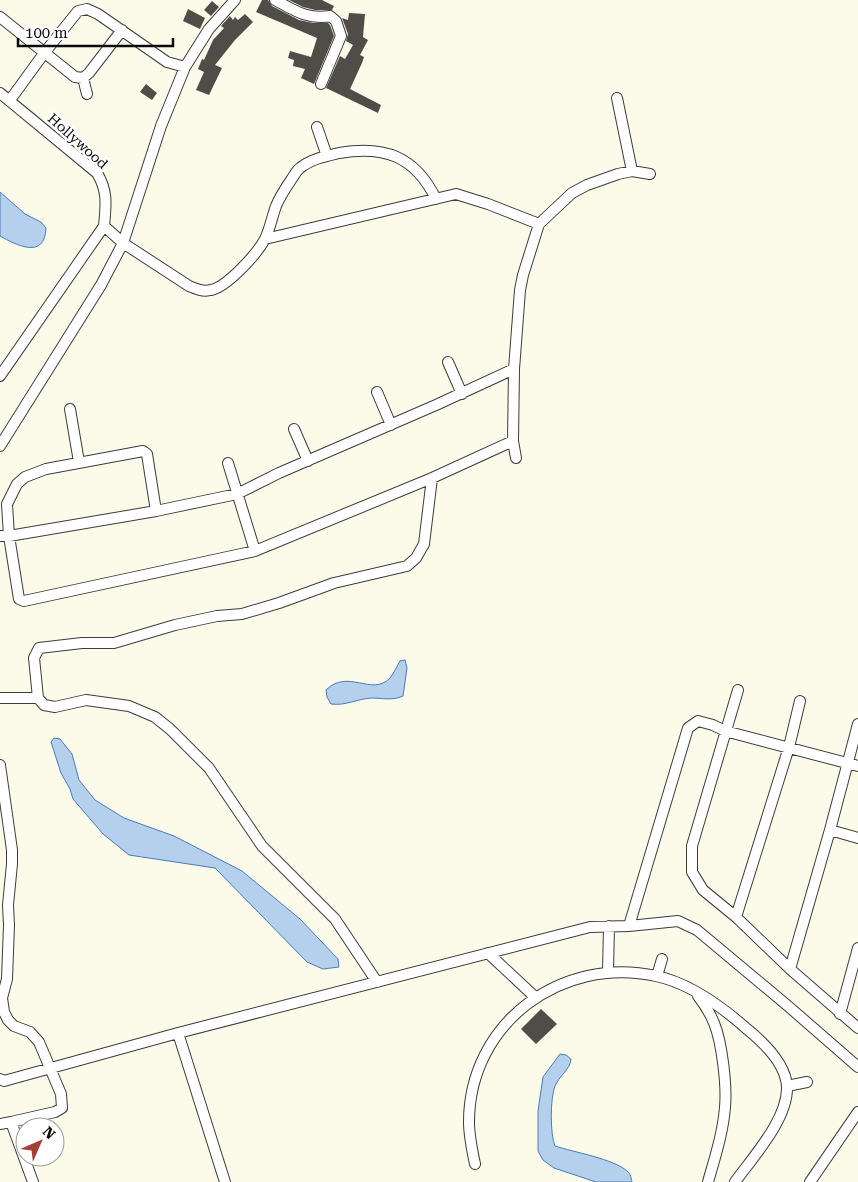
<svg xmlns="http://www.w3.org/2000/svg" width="858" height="1182" viewBox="0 0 858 1182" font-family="'Roboto Serif',serif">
  <rect width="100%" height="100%" fill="#fcfbe9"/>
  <path fill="#b5d0ec" stroke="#467cb9" d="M0 192 25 214 41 222 46 228C45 260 16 245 0 236Z
    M405 660 407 668 403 696C392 701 382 698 371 698 357 699 345 706 331 704L327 697 326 690C348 668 372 697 390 678 394 673 397 666 400 661Z
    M54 738 60 739 72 754 79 780 95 800 124 818 174 836 242 871 300 919 338 959 339 967 323 969 307 962 215 868 129 855 103 834 73 799 70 789 61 773 51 742Z
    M560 1054 566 1055 571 1059C570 1070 559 1076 555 1086 550 1099 550 1134 555 1146 573 1152 614 1159 627 1171 631 1174 631 1178 632 1182H596L554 1168 543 1160 538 1151V1111L543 1077Z"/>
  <path fill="#504c48" d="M262 0H268L272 6 299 20 313 23H328L330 25 334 36 314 84 301 78 305 69 293 66 294 60 288 58 290 51 311 57 317 38 256 12Z
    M289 0H322L334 6 332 10H315L303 7Z
    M212 1 219 7 211 16 204 10Z
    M188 9 205 18 200 29 183 21Z
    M349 13 365 14 363 37 368 40 360 55 364 57 362 63 350 89 381 105 378 113 326 88 340 56 345 59 353 45 346 41 348 34 342 18 348 20Z
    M245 14 253 22 235 40 215 65 222 68 209 95 196 90 204 72 198 69 202 59 204 60 213 40 224 28 221 26 230 16 233 20 235 17 238 20Z
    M146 84 157 93 152 100 140 92Z
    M541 1009 557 1024 536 1044 521 1029Z"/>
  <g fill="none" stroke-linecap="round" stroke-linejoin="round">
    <defs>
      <path id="street" d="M275 0C294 10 307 20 330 16L336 21 341 36 321 84
        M0 17 75 77 83 78 87 94
        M83 78 89 73 122 30
        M0 93 97 173C108 191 106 205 104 226L0 376
        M617 98 632 171
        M10 100 45 52 78 11 87 9 98 14 167 62 185 67
        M317 127 327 156
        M104 226 123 243 189 286C196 289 203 292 211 290 227 287 257 254 265 239 270 229 272 217 276 206 280 196 287 186 293 177 295 174 297 170 300 168 311 159 326 156 339 153 384 145 415 156 436 199
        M265 239 456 194 488 204 539 224
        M448 362 462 394
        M377 392 391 425
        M70 409 79 462
        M294 429 308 461
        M0 446 101 285 123 243 161 126 185 67 209 29 235 0
        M516 458 513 441 514 369 520 290 523 275 539 224 572 193 587 185 618 174 632 171 650 174
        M228 463 255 551
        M156 511 147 454 143 451 46 469 25 477 17 484 7 504 9 536 19 599 24 601 255 551 432 478 513 441
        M0 536H9L156 511 237 494 279 473 436 405 514 369
        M738 690 692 846V872L703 890 736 917 790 969 858 1028
        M0 698H38L44 705 55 707 86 700 129 706 155 717 170 729 209 768 262 846 335 919 377 982
        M38 698 34 658 39 648 82 643H114L175 625 217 616 242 614 279 603 334 583 407 566 416 558 424 544 432 478
        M0 765 12 850V864L8 905 9 925 7 979 2 998 4 1012 8 1020 14 1026 30 1032 39 1042 61 1094 62 1108 55 1112 11 1122
        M830 830 858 838
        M736 917 789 747 800 701
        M629 926 688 728 698 721 713 725 725 731 858 766
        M488 953 535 997
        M790 969 830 830 858 724
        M608 972 609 926
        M657 976 662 959
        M698 996C705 1005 710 1013 714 1023 722 1042 727 1086 725 1107 723 1133 715 1157 708 1182
        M840 1014 858 948
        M178 1033 225 1182
        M0 1079 4 1081 178 1033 590 927 629 926 678 921 697 930 788 1006 858 1067
        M787 1086 807 1082
        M0 1124 11 1122 33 1182
        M475 1164C472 1150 469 1136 469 1122 469 1023 562 955 656 976 690 983 721 1006 747 1029 763 1042 786 1064 787 1087 788 1119 753 1157 735 1182
        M810 1182 858 1112"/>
    </defs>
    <use href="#street" stroke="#3c3c3c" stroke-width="12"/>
    <use href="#street" stroke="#fff" stroke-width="10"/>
  </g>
  <g text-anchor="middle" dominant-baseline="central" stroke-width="5" stroke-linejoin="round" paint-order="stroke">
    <g font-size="14" fill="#090909" stroke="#fff">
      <text transform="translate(78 141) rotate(42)">Hollywood</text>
    </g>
  </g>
  <g transform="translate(40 1142) rotate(45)"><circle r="24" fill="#ffffff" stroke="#9d9d9d"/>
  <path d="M0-4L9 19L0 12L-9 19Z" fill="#a53f36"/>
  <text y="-8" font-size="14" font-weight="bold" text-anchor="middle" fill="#090909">N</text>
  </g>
  <path d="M18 38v8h155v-8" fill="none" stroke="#090909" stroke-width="2.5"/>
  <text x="25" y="38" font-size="15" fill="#090909" stroke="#ffffff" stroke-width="4" paint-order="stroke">100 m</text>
</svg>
